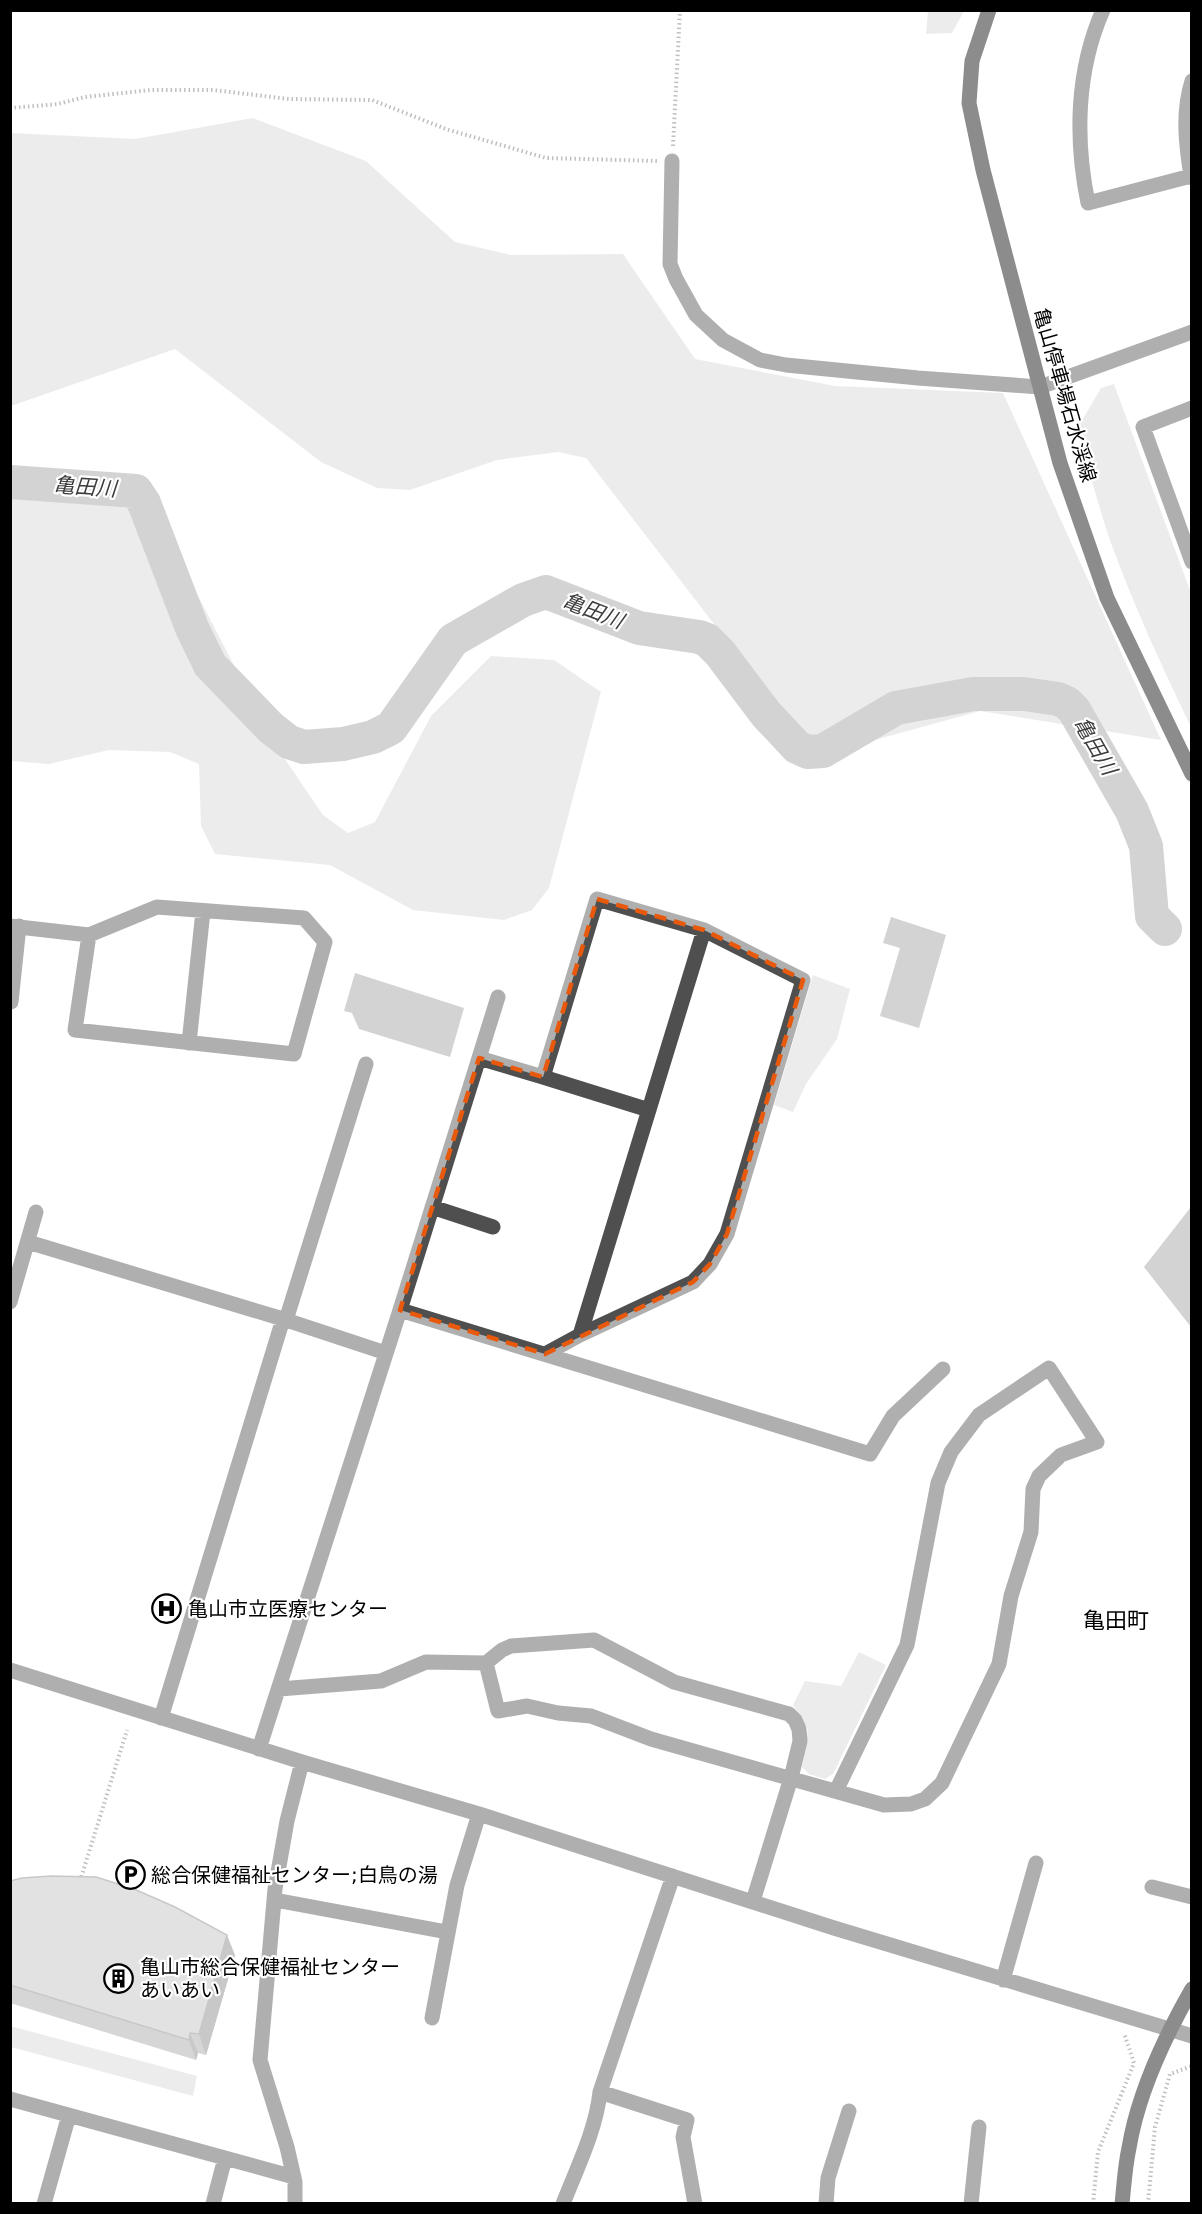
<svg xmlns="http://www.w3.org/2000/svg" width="1202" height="2214" viewBox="0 0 1202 2214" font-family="'DejaVu Sans','Noto Sans JP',sans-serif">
  <rect width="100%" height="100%" fill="#fff"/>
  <path fill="#d6d6d6" d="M928 11V10L964 11 952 33 926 34Z
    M253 118 366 161 455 242 511 255 623 254 695 359 835 386 1003 393 1161 740 980 711 860 744 800 743 773 730 714 624 586 458 558 452 497 460 410 490 377 488 321 462 175 349 11 406V133L135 139Z
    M1114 384 1191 593V727C1162 667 1134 606 1111 543 1098 505 1088 467 1077 429L1101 388Z
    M144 491 274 743 323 815 348 833 375 822 431 716 491 656 554 660 601 692 549 888 532 910 504 920 413 910 330 865 215 854 201 826 199 764 170 752 109 750 49 764 11 761V496Z
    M813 975 850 989 837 1039 806 1084 793 1112 774 1105Z
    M859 1652 886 1665 833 1774 825 1779 809 1774 802 1767 808 1729 793 1705 805 1681 841 1686Z
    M10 2026 197 2076 193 2096 11 2047Z"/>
  <path fill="#9d9d9d" d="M891 917 946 935 919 1028 880 1016 900 948 883 943Z
    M355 973 464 1008 450 1057 359 1029 352 1013 344 1011Z
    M1191 1207V1327L1144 1267Z"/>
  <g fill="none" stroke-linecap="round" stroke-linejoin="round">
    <path stroke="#9d9d9d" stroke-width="34" d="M10 482 136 491 144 503 192 628 210 665 271 728 289 742 304 747 343 744 373 737 391 728 453 640 523 600 546 592 639 628 699 637 707 640 720 653 766 714 797 747 808 752 823 751 896 708 973 694H1024L1058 699 1067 703 1074 710 1132 811 1146 846 1152 916 1165 929"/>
    <path stroke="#717171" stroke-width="4" stroke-dasharray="1.5 3" stroke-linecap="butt" d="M10 108 58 104 85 97 151 90H213L289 99 372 100 446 129 546 158 658 161
      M673 146 680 10
      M80 1881 127 1730
      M1093 2204 1098 2152 1134 2063 1124 2033
      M1148 2204 1155 2127 1170 2074 1192 2066"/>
    <path stroke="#4f4f4f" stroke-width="15" d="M1103 10C1076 71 1075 140 1088 203L1191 176 1192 178
      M672 161 670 264 676 279 696 315 723 340 760 360 786 365 918 378 1040 387 1192 332
      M1191 176C1186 145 1182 112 1192 81
      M1192 408 1143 427 1192 562
      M10 926 89 935 157 907 304 918 325 942 294 1054 75 1030 89 935
      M11 1002 19 926
      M189 1043 203 911
      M479 1058 498 997
      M543 1077 649 1110
      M432 1207 493 1227
      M28 1242 283 1319 386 1353
      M10 1302 36 1212
      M286 1320 366 1064
      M580 1335 704 930
      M545 1354 580 1335 693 1282 710 1264 727 1234 803 980 704 930 597 899 543 1077 479 1058 400 1310 870 1454 893 1416 943 1369
      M486 1663 502 1650 511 1646 594 1640 674 1682 789 1714 795 1720 799 1729 800 1741 791 1778 753 1901
      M10 1670 302 1762 479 1814 834 1928 1192 2036
      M279 1689 381 1681 426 1662 486 1663 498 1711 527 1706 558 1713 591 1716 651 1739 884 1805 911 1804 925 1799 942 1783 999 1664 1011 1596 1031 1532 1033 1489 1039 1476 1061 1455 1097 1442 1049 1368 979 1415 951 1452 938 1483 907 1645 836 1791
      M161 1718 283 1319
      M259 1749 400 1310
      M1152 1887 1192 1897
      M275 1900 447 1932
      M1003 1980 1036 1863
      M432 2018 457 1885 479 1814
      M600 2092 687 2120 683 2137 695 2204
      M10 2099 294 2177
      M44 2204 69 2115
      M213 2204 225 2158
      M295 2204V2182L287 2147 260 2060 275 1889 287 1821 302 1762
      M563 2204C577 2168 596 2130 600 2092L673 1876
      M826 2204 828 2178 849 2111
      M971 2204 979 2127"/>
    <path stroke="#000" stroke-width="15" d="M989 10 972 61 969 103 983 170 1060 463 1107 598 1192 774
      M1122 2204C1124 2185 1125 2166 1129 2148 1138 2093 1164 2038 1192 1989"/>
  </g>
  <path fill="#a4a4a4" d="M10 1881 235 1955 206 2055 198 2053 196 2060 10 2003Z"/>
  <path fill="#868686" d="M227 1935 235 1955 206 2055 199 2034Z
    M190 2033 198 2053 196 2060 189 2040Z"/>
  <path fill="#bfbfbf" stroke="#868686" stroke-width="1.5" d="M51 1876 96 1877 134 1889 175 1907 227 1935 199 2034 190 2033 189 2040 10 1985V1881L22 1878Z"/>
  <path d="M0 0H1202V2214H0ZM597 899 704 930 803 980 727 1234 710 1264 693 1282 545 1354 400 1310 479 1058 543 1077Z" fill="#fff" fill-opacity=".55" fill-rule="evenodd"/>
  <path fill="none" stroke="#e8590c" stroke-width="4.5" stroke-dasharray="12 8" stroke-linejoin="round" d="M597 899 704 930 803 980 727 1234 710 1264 693 1282 545 1354 400 1310 479 1058 543 1077Z"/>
  <defs>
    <symbol id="hospital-ring" viewBox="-11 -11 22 22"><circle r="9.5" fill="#fff" stroke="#000" stroke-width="1.5"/><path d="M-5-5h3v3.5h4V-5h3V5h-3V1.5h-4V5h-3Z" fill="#000"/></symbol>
    <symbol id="parking-ring" viewBox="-11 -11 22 22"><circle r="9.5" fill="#fff" stroke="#000" stroke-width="1.5"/><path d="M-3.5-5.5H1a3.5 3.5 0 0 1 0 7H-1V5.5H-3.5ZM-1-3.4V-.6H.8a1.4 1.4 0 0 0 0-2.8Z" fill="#000"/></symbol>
    <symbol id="building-ring" viewBox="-11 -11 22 22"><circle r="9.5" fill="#fff" stroke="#000" stroke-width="1.5"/><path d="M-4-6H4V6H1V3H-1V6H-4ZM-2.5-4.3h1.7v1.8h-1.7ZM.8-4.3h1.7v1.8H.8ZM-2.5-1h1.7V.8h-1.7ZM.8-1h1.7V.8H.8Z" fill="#000"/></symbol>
  </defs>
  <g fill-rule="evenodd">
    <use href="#hospital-ring" x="150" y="1592" width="33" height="33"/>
    <use href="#parking-ring" x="114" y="1858" width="33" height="33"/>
    <use href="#building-ring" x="102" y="1962" width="33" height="33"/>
  </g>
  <g text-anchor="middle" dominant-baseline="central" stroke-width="4.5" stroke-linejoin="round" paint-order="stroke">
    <g font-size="20" fill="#000" stroke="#fff">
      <text transform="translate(1065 395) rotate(74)">亀山停車場石水渓線</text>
    </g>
    <g font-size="20" fill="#000" stroke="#fff" text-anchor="start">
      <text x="188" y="1609">亀山市立医療センター</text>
      <text x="151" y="1875">総合保健福祉センター;白鳥の湯</text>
      <text x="140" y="1967">亀山市総合保健福祉センター<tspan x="140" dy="23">あいあい</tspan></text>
    </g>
    <g font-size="21" font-style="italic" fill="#3e3e3e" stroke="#fff">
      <text transform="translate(85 487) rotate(4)">亀田川</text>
      <text transform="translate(593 611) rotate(21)">亀田川</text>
      <text transform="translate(1095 746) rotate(60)">亀田川</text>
    </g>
    <g font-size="22" fill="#000" stroke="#fff">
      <text x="1116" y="1620">亀田町</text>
    </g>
  </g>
  <rect width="1202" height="2214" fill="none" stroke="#000000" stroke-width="24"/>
</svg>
